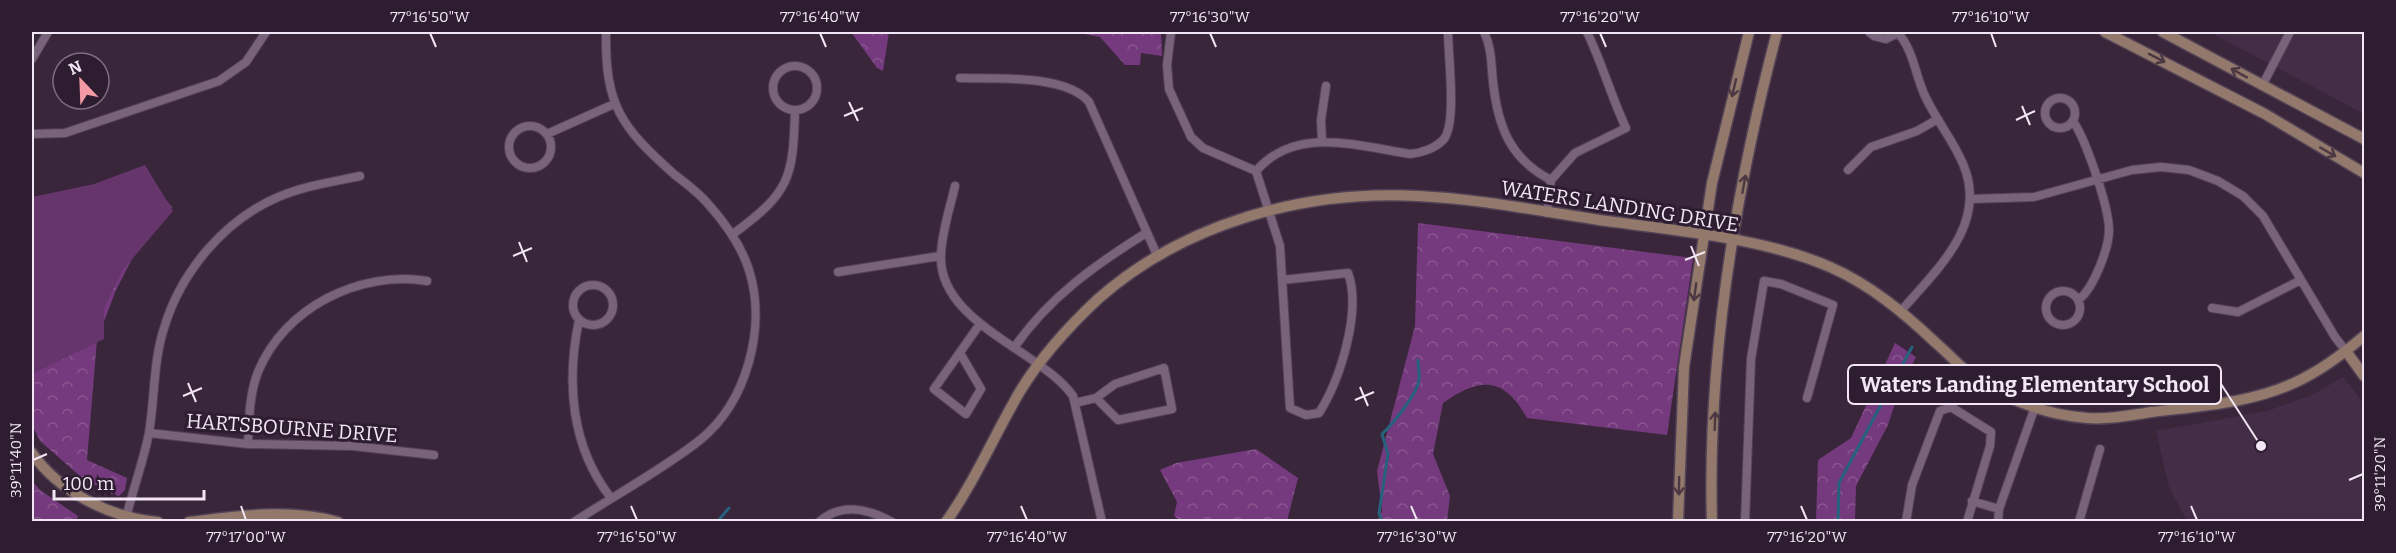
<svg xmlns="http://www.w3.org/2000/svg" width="2396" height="553" viewBox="0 0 2396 553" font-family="Bitter,serif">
  <defs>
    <pattern id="forest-crowns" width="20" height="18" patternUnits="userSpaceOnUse" patternTransform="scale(1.5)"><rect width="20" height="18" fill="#753a7d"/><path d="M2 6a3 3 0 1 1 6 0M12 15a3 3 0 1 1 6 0" fill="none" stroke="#895690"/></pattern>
  </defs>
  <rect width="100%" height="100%" fill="#39263b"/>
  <path fill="#442d47" d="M2209 32H2364V114L2272 65Z
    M2343 377 2364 404V521H2187L2169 487 2156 431 2267 411 2312 395Z"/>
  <path fill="url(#forest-crowns)" d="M851 32H889L883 71 877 68Z
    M1074 32H1161L1162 56 1141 53 1140 65H1125L1100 37Z
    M150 181 172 207 146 232 116 290 97 340 87 460 127 478 125 490 119 496 109 493 81 477 40 441 32 425V344Z
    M1418 223 1693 258 1667 435 1527 418C1503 375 1479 378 1443 403L1433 454 1450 496 1447 521H1377L1382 511 1377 471 1415 326Z
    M1895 343 1916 357 1899 391 1888 425 1856 486 1855 521H1816L1818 460 1851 438Z
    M1256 449 1298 478 1287 521H1181L1174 516 1177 502 1160 470 1176 463Z
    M32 481 40 490 78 516 76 521H32Z"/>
  <path fill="#65356b" d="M145 165 173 211 122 271 104 308V339L32 374V197L94 184Z"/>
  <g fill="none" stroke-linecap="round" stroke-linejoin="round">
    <path stroke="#27627c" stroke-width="3" d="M717 522 729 508
      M1382 522 1379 513 1388 454 1382 434C1393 424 1417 394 1419 380 1420 374 1418 366 1418 360
      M1838 522 1839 483 1912 347"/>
    <defs>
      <path id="street" d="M1171 32 1167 65 1169 89 1191 137 1203 148 1256 171 1280 246 1290 408 1306 415 1319 413C1340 380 1362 311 1348 273L1282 280
        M1484 32C1492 48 1491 64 1493 82 1498 127 1510 159 1551 180L1547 213
        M1869 32 1874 36 1886 39 1900 32
        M1898 33C1914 51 1915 75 1925 96 1936 120 1953 140 1963 164 1989 224 1936 270 1901 311
        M32 59 48 32
        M773 88a22 22 0 1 1 44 0a22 22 0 1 1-44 0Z
        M960 78C995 79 1066 74 1089 102L1157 255
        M2262 86 2290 32
        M2045 113a15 15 0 1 1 30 0a15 15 0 1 1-30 0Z
        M2073 121C2086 140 2109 207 2109 230 2109 248 2093 290 2078 300
        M509 147a21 21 0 1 1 42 0a21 21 0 1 1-42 0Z
        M32 134 65 133 219 81 246 62 266 32
        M547 134 614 104
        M1322 140 1321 120 1326 86
        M1848 170 1871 147 1917 131 1938 119
        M1256 171C1296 125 1358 146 1410 154 1422 153 1436 148 1444 139 1457 122 1448 54 1448 32
        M1551 180 1575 153 1626 128C1611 96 1602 63 1587 32
        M955 186C950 208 942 231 941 254 938 302 991 332 1025 355 1042 367 1061 379 1073 396L1102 522
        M1970 199 2034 197 2132 170 2161 167 2189 170 2218 181 2243 196 2263 216 2335 337 2346 351
        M733 234C790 192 793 179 795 110
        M838 272 940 256
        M573 305a20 20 0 1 1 40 0a20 20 0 1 1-40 0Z
        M2046 308a17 17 0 1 1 34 0a17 17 0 1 1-34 0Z
        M2212 308 2238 312 2301 280
        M579 320C566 382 571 447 611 498
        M1014 348C1048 298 1095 265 1146 233
        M960 353 981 389 966 414 934 389 980 324
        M1075 403 1096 398 1115 384 1164 368 1172 409 1118 420 1096 398
        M149 433 248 444 353 446 434 455
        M248 444C249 420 249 395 258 372 284 308 359 270 427 281
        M1972 501 1999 509
        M125 522C132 492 143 463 149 433 155 397 153 360 165 325 182 271 224 221 276 198 303 186 332 182 360 176
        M574 522C615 495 662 470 700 440 747 402 767 327 749 270 741 245 726 224 709 205 700 194 687 184 675 175 621 127 605 106 606 32
        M819 522C841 502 869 509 892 522
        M1745 522 1751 359 1764 281 1781 284 1833 305 1807 398
        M1906 522 1912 485 1940 411 1951 407 1991 432 1990 446 1967 522
        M1998 522 1999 509 2035 407
        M2079 522 2100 449"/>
      <path id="secondary" d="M2105 32 2265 114 2364 173
        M2163 32 2364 139
        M2346 351 2364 376
        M32 453C59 492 111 518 158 522
        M189 522C239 516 288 508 338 522
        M946 522C975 481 994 436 1019 393 1040 358 1068 327 1098 299 1184 223 1304 190 1418 196 1483 199 1549 213 1614 222 1682 231 1766 239 1830 267 1871 285 1904 313 1936 343 1950 355 1964 371 1979 381 2011 401 2049 415 2087 418 2109 420 2131 415 2152 412 2200 406 2252 403 2296 382 2322 370 2343 354 2364 336
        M1678 522 1684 367 1712 183 1749 32
        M1712 522C1707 359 1736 188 1777 32"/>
    </defs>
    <use href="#street" stroke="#534255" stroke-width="10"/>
    <use href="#secondary" stroke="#534255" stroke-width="13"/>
    <use href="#street" stroke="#79637b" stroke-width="8"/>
    <use href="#secondary" stroke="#92796b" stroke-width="10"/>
  </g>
  <defs><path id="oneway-shaft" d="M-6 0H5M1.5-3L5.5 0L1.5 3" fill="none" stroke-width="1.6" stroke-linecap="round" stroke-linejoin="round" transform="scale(1.5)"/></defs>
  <g stroke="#4c3842">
    <use href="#oneway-shaft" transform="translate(2157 58) rotate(27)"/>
    <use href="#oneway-shaft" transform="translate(2239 73) rotate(-151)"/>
    <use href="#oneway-shaft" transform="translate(1734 88) rotate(103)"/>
    <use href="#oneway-shaft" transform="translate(2328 152) rotate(30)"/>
    <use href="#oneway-shaft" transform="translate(1744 184) rotate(-80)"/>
    <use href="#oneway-shaft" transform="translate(1695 292) rotate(98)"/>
    <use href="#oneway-shaft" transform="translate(1715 421) rotate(-88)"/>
    <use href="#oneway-shaft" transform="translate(1679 486) rotate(91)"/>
  </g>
  <path fill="none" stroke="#f3e7f5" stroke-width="2" d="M430 33 436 47M820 33 826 47M1210 33 1216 47M1600 33 1606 47M1991 33 1996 47M849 102 858 121M2022 106 2030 125M844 116 863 108M2016 120 2035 111M519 242 527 262M1691 246 1699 266M513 256 532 248M1685 260 1705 252M188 383 196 402M1360 387 1368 406M183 396 202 388M1355 400 1374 392M33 460 47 454M2349 480 2363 474M241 506 246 520M631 506 637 520M1021 506 1027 520M1411 506 1417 520M1801 506 1807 520M2191 506 2197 520"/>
  <g text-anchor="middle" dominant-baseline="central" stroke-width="6" stroke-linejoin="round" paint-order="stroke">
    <g font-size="20" fill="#f3e7f5" stroke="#2e1c31">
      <text transform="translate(1620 206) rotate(9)">WATERS LANDING DRIVE</text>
      <text transform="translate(292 428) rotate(4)">HARTSBOURNE DRIVE</text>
    </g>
  </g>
  <path fill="none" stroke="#f3e7f5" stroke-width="2" d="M2261 446L2221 384"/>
  <circle fill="#f3e7f5" stroke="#2e1c31" stroke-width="2" cx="2261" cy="446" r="6"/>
  <rect fill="#2e1c31" stroke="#f3e7f5" stroke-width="2" x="1848" y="365" width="373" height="39" rx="6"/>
  <g font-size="21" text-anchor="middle" font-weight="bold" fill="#f3e7f5">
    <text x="2035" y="392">Waters Landing Elementary School</text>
  </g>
  <rect width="2396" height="553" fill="none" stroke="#2e1c31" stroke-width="66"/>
  <g transform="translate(81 81) rotate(337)"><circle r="28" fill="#2e1c31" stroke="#7d6d7f" stroke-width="1.5"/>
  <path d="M0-4.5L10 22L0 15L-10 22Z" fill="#f49aa4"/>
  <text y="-9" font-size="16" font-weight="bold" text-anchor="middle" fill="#f3e7f5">N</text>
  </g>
  <path d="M54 490v9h150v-9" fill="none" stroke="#f3e7f5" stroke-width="3"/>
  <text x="63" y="490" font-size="18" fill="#f3e7f5" stroke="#2e1c31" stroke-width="4.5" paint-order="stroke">100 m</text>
  <rect x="33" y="33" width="2330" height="487" fill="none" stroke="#f3e7f5" stroke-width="2"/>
  <g font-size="15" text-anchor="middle" fill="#f3e7f5">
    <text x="430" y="22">77°16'50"W</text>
    <text x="820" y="22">77°16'40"W</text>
    <text x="1210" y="22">77°16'30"W</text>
    <text x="1600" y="22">77°16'20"W</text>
    <text x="1991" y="22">77°16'10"W</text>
    <text transform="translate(16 460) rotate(-90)" y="5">39°11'40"N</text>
    <text transform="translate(2380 474) rotate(-90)" y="5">39°11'20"N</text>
    <text x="246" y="542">77°17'00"W</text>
    <text x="637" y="542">77°16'50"W</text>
    <text x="1027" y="542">77°16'40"W</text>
    <text x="1417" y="542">77°16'30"W</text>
    <text x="1807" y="542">77°16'20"W</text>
    <text x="2197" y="542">77°16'10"W</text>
  </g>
</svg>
